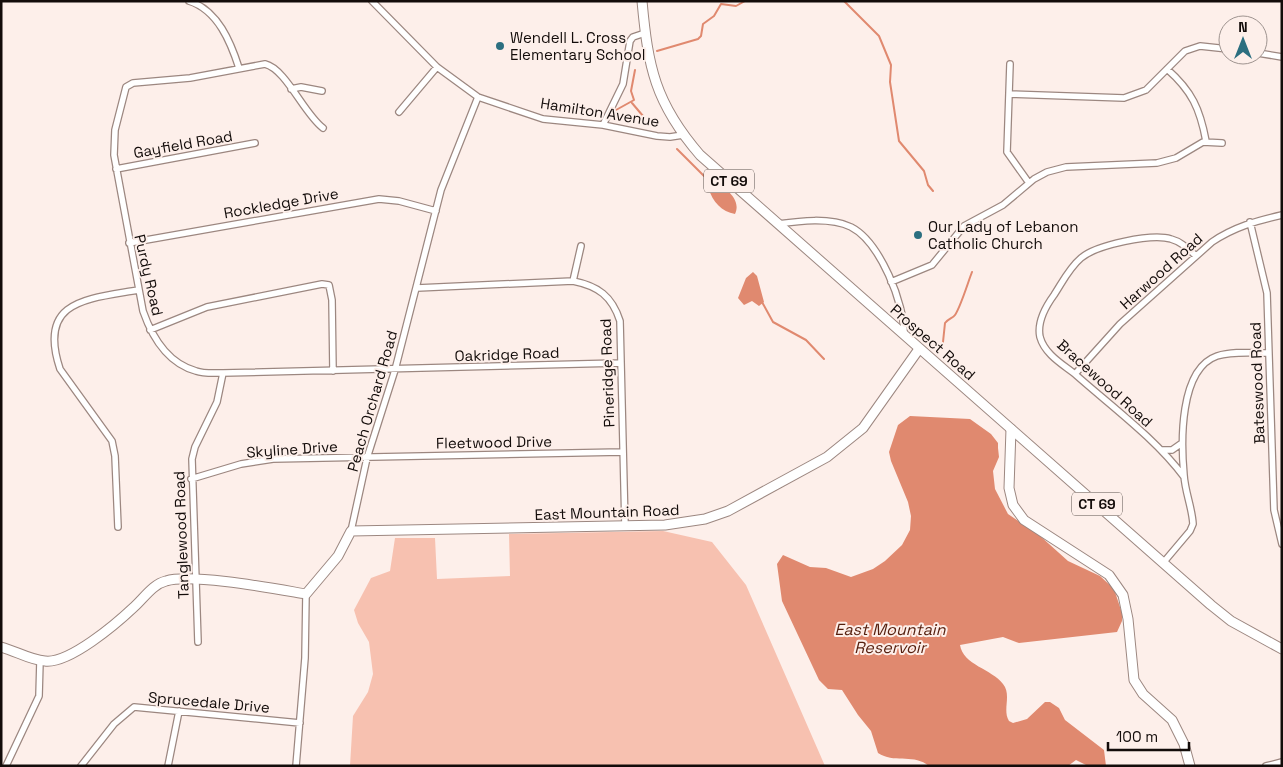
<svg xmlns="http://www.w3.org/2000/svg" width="1283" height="767" viewBox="0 0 1283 767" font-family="'Space Grotesk',sans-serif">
  <rect width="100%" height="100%" fill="#fdefea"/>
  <path fill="#f7c1b0" d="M663 531 712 542 746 585 825 766H350L353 716 368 692 373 674 369 642 358 623 354 610 371 578 390 571 395 538H435L437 579 510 576 509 534Z"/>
  <path fill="#e0896f" d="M712 182C725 187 742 199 735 214 722 212 712 201 709 189Z
    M753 272 757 276 764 302 759 306 752 301 744 305 738 298 746 278Z
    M910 416 970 419 991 434 998 443V448L999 457 993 471 995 489 1008 514 1039 535 1068 561 1100 576 1114 589 1122 613V621L1117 632 1019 643 1003 637 960 645C963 665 992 669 1003 684 1012 695 1002 710 1009 721L1013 723 1027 719 1045 702H1050L1059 708 1065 720 1104 750 1106 766H1088L1076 760 1068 766H929C913 753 895 764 878 753L871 731 858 715 842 690 828 689 819 680 782 601 777 564 783 555 810 567 826 568 851 577 873 569 885 561 902 545 910 530 911 516 908 502 891 461 889 452 898 425Z"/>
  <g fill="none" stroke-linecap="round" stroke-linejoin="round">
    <path stroke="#e0896f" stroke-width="2" d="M844 1 879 36 891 65 890 82 899 141 924 171 928 185 933 191
      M657 51 698 39 701 36 703 24 714 16 721 4 736 6 745 1
      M632 103 643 116
      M616 110 634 100 631 91 635 70
      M677 149 704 176
      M762 302 773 322 806 340 824 359
      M943 342 945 323C948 319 953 318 955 315 961 306 968 282 972 272"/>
    <defs>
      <path id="street" d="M189 1C218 10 231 43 239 68
        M372 1 437 67 478 97 543 119 603 125 657 136 670 137 683 135
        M1258 53 1282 57
        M1010 64 1007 152 1029 183
        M1167 69C1192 91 1200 109 1206 141
        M291 89 301 87 322 91
        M1009 94 1124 98 1146 90 1185 51 1200 46 1228 49
        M399 112 437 67
        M603 125 623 84 630 41 633 37 645 33
        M323 128C304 114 286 69 265 64L190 78 133 83 126 87 115 130 114 155 143 311C152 337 167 363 196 371 204 374 215 373 223 373L619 363
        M116 169 255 143
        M1250 222 1267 293 1274 510 1282 544
        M778 224C799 221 830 217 851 227 880 242 905 304 904 335
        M129 243 379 199 399 201 436 211
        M573 281 581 246
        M891 282 932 265 964 226 1003 205 1034 179 1047 172 1066 167 1157 163 1176 158 1203 142 1222 143
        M417 288 573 281C598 286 612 296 620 321L625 526
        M150 330 207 307 322 284 329 285 332 300 333 371
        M1075 374 1120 324 1212 242C1234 227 1256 221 1282 215
        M1161 450H1172L1182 443
        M1184 477C1157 440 1111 406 1076 375 1064 365 1045 355 1040 337 1037 323 1046 306 1054 295 1062 283 1069 268 1081 258 1096 245 1152 233 1171 239 1182 242 1188 249 1196 256
        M191 479 241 464 273 459 622 452
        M118 527 115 456 112 441 60 369C37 300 87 299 138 290
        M351 531 367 458 395 370 441 190 478 97
        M1163 563 1190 531 1193 524C1192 507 1185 492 1184 475 1181 443 1179 369 1217 356 1233 351 1251 353 1267 353
        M198 642 192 459 195 447 217 402 223 373
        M6 766 39 696 40 661
        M81 766 114 724 134 707 300 723
        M168 766 179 711
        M296 766 305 658 306 594
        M1266 766 1282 762"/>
      <path id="secondary" d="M1011 429 1009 488 1013 505 1024 520 1109 575 1123 595 1128 619 1134 680 1143 694 1172 720 1184 744 1190 766
        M1 647C16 651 30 660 45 661 69 664 116 624 134 607 144 598 153 584 166 581 192 573 276 589 306 594L338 556 351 531 665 525 705 519 728 511 827 457 863 428 919 349"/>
      <path id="primary" d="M642 1C648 67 655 103 700 155L1211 605 1231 621 1282 649"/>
    </defs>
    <use href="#street" stroke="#9c8780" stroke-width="8"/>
    <use href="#secondary" stroke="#9c8780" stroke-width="11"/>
    <use href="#primary" stroke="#9c8780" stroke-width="11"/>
    <use href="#street" stroke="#fff" stroke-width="5.5"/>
    <use href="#secondary" stroke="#fff" stroke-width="9"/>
    <use href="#primary" stroke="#fff" stroke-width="9"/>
  </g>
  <g fill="#2c6f80" stroke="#fdefea" stroke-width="2">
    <circle cx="500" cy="46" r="5"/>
    <circle cx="918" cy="235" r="5"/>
  </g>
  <g text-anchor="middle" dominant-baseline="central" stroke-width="4" stroke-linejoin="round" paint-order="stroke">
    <g fill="#fdefea" stroke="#59504d" stroke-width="1">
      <rect x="704" y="169.5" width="50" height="23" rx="4"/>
      <rect x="1072" y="492.5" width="50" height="23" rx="4"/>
    </g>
    <g font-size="14" font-weight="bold" fill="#130c0a">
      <text x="729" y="181">CT 69</text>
      <text x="1097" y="504">CT 69</text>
    </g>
    <g font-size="15" fill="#130c0a" stroke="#fdefea" text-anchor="start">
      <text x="510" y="37">Wendell L. Cross<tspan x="510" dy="17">Elementary School</tspan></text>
      <text x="928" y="226">Our Lady of Lebanon<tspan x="928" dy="17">Catholic Church</tspan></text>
    </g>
    <g font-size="15" fill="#130c0a" stroke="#fdefea">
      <text transform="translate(600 112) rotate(9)">Hamilton Avenue</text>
      <text transform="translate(183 144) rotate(-10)">Gayfield Road</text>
      <text transform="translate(281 203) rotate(-10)">Rockledge Drive</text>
      <text transform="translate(1161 271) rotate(-42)">Harwood Road</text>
      <text transform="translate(149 275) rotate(77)">Purdy Road</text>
      <text transform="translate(933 342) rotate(41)">Prospect Road</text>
      <text transform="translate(507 354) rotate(-2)">Oakridge Road</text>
      <text transform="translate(607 373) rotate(-92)">Pineridge Road</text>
      <text transform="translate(1105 383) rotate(42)">Bracewood Road</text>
      <text transform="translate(1257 383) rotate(-92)">Bateswood Road</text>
      <text transform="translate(372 401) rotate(-74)">Peach Orchard Road</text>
      <text transform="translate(494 442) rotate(-1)">Fleetwood Drive</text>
      <text transform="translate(292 449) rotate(-4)">Skyline Drive</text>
      <text transform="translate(607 512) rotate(-2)">East Mountain Road</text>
      <text transform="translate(181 535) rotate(-92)">Tanglewood Road</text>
      <text transform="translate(209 702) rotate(5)">Sprucedale Drive</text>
    </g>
    <g font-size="16" font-style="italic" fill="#551e0d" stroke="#fdefea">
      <text x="890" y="629">East Mountain<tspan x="890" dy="18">Reservoir</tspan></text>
    </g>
  </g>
  <rect width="1283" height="767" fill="none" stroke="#130c0a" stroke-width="5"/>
  <g transform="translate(1243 40)"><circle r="24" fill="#fdefea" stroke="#9f9490"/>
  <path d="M0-4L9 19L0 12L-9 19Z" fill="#2c6f80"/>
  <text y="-8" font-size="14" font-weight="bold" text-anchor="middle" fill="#130c0a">N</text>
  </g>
  <path d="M1108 742v8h81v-8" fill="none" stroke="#130c0a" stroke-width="2.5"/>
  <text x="1116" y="742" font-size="15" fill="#130c0a" stroke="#fdefea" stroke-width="4" paint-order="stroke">100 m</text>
</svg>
